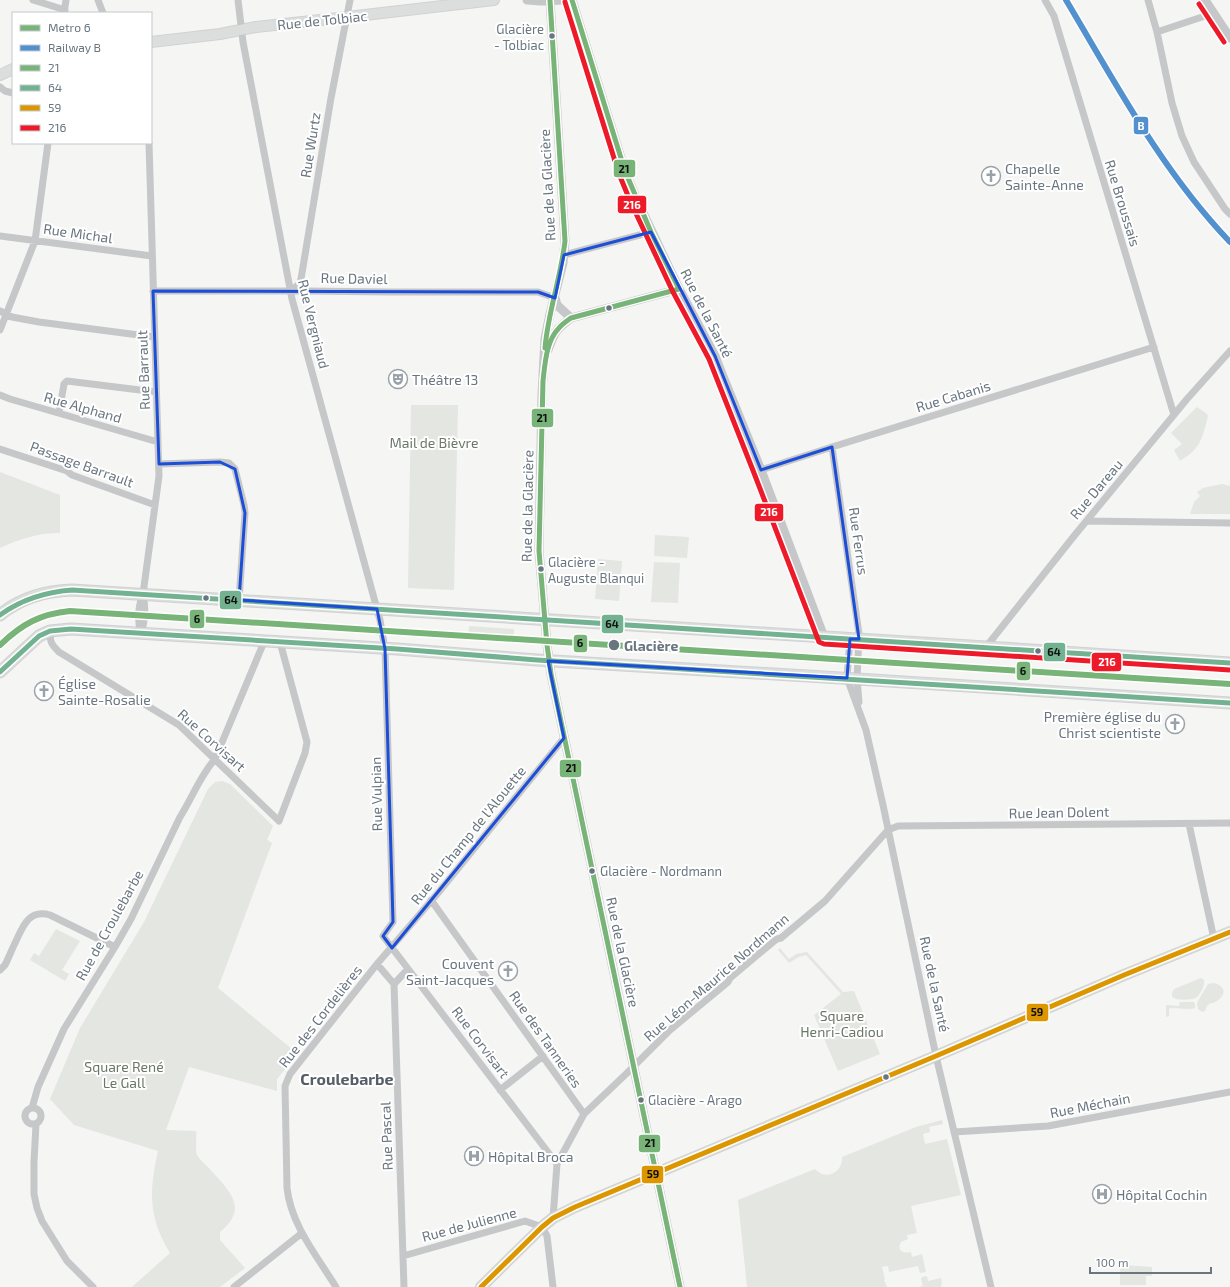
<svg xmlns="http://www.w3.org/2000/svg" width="1230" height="1287" viewBox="0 0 1230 1287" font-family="'Exo 2',sans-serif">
  <rect width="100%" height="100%" fill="#f5f5f4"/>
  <path fill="#e4e6e2" d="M411 405H458L454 590 408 588Z
    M1197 407 1207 414 1208 416C1202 439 1201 448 1180 461L1174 450 1182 444 1171 433Z
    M0 472 60 495V533C39 533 19 539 0 548Z
    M1222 484 1230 486V514H1190L1194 502 1200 496 1197 492 1203 488Z
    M655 535 689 537 687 558 654 556Z
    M598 559 622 561 619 601 595 599Z
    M654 562 680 563 678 603 651 602Z
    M469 626 514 629 513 642 468 640Z
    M222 781 230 784 273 826 267 840 272 843 218 988 298 1054 277 1079V1091L189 1067 166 1130 196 1131C197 1137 195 1150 197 1155 199 1159 205 1164 208 1167 227 1189 251 1207 220 1232V1240L245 1268 220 1287H132L170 1253C148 1217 149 1191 158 1151L74 1125 50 1099 80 1028 144 922 208 789 215 782Z
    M56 929 80 941 62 970 69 974 65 981 30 960 34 953 39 956Z
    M780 948 789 959 796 954 807 952 843 992 854 991 880 1054 838 1071 814 1015 841 994 806 955 799 957 789 963 778 950Z
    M1201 978 1204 980C1205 987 1200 994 1196 998 1188 1000 1179 1001 1172 997V993L1174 989Z
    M1214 983C1225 986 1227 994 1217 1001 1214 1003 1210 1003 1208 1005 1206 1006 1206 1009 1205 1011L1202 1012 1198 1009 1197 1003 1198 1001 1208 984Z
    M1180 1002H1194L1195 1004V1008L1191 1009 1171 1008 1169 1009V1016L1166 1017V1005L1179 1006Z
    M942 1120 943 1124 929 1127 930 1132 923 1134 925 1144 947 1139 961 1195 911 1206 917 1233 907 1235 908 1239 901 1242C896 1251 904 1254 911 1252L912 1257 922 1254 926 1272 920 1273 918 1266 889 1272 888 1266 882 1267 885 1279 884 1280 887 1287H747L738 1200 815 1169C826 1181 843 1173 842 1157L916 1127Z
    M1123 1265 1152 1267V1276H1146V1285H1120V1268Z
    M927 1276 928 1281 941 1278 942 1284 941 1285V1287H919L923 1286 921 1279 922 1277Z"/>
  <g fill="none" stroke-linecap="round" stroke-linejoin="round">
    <defs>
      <path id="secondary" d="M151 42 220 34 256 27 330 19 494 0
        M0 75 13 69
        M481 1287 542 1227 553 1218 575 1207 936 1056 1124 975 1230 932"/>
      <path id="primary" d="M0 615C20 598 46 591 72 590L986 647 1230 663
        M0 672 39 636 50 631 71 629 397 649 537 660 857 679 1230 703"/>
    </defs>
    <use href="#secondary" stroke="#d1d2d2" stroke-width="12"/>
    <use href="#primary" stroke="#d0d1d1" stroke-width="13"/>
    <path stroke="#c6c7c8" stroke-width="7" d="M33 0 65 10
      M98 0 103 13
      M238 0 243 42 292 299 380 620 385 649 393 922 383 936 557 1164
      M1045 0 1054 16 1174 415
      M1148 0 1157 32 1172 103 1182 136 1194 162 1225 209 1230 214
      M64 13 66 0
      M1157 32 1214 13
      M0 87 5 91 13 93
      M0 236 152 256
      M564 255 651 232
      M153 291H306L390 292H538L555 298
      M291 291 300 283 301 279 331 98 350 0
      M0 311 12 317 39 322 154 337
      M0 330 35 241 48 143
      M0 395 10 399 158 442
      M59 413 64 384 67 381 156 392
      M832 447 859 634 857 679 859 702
      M0 449 67 471 72 475 155 505
      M159 464 220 462 229 463 235 469 244 505 245 513 239 600
      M761 470 832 447 1154 347
      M1087 521 1230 523
      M50 631C50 642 51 644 59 652L179 725 279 821 305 753 307 742 280 642
      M141 633C145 621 146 608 143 595
      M141 634C137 620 138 607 143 594L159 476 149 143
      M850 639 847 678 866 730 883 805 936 1056 991 1287
      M986 647 1074 536 1187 399 1230 351
      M1189 824 1214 939
      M431 900 584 1114
      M377 964 394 984
      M0 970 5 965C9 957 12 949 16 941 23 926 29 909 50 915L115 947
      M394 984 404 1287
      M394 984 408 969
      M500 1090 543 1056
      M25 1116a8 8 0 1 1 16 0a8 8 0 1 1-16 0Z
      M32 1108 38 1087 64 1029 115 947 131 919 180 817C192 798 200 776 215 759L264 642
      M36 1124 34 1162V1194L37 1208 42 1221 67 1261 93 1287
      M954 1132 1048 1126 1230 1092
      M553 1218 557 1164 584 1114 626 1074 670 1030 728 982 730 978 773 942 777 939 781 938 825 901 888 830 898 826 1230 823
      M403 1256 525 1221 542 1227 547 1236 553 1287
      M234 1287 302 1233
      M336 1287C317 1256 291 1225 287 1188L285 1086 290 1074 377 964 438 893 564 738"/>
    <path stroke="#c6c7c8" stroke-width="9" d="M527 0 540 1 563 0
      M550 0 565 241 563 263 550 314 545 339 542 394 539 551 547 645 551 674 680 1287
      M572 0 625 171 637 200 679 289 715 356 722 374 761 470 824 637
      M1205 0 1230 38
      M555 298 557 305 571 318
      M548 350C554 333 556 329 571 318L679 289"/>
    <use href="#secondary" stroke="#dcdddd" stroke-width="10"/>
    <use href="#primary" stroke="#dcdddd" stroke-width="11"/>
    <defs>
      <path id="bus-1" d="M572 0 625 171 651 232 679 289 571 318C567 321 562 324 559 328 546 341 545 364 543 381L539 551 547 645 551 674 680 1287
        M545 348C548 312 561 277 565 241L550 0"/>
      <path id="bus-2" d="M0 615C22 599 45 592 72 590L1230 663
        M0 672 39 636 50 631 71 629 397 649 537 660 1230 703"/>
      <path id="bus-3" d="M481 1287 542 1227 553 1218 575 1207 936 1056 1124 975 1230 932"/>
      <path id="bus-4" d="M565 2 619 174 631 203 673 292 709 359 754 473 819 642 824 644 1230 670
        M1199 4 1224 42"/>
    </defs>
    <use href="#bus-1" stroke="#fff" stroke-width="8"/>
    <use href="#bus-2" stroke="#fff" stroke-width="8"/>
    <use href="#bus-3" stroke="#fff" stroke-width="8"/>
    <use href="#bus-4" stroke="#fff" stroke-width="8"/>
    <use href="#bus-1" stroke="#78b378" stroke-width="5"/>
    <use href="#bus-2" stroke="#72b290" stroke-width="5"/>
    <use href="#bus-3" stroke="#dc9600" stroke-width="5"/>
    <use href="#bus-4" stroke="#ed1b2a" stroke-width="5"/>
    <defs>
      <path id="rail-1" d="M1066 0C1116 84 1162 171 1230 242"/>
    </defs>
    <use href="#rail-1" stroke="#fff" stroke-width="9"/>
    <use href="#rail-1" stroke="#5291ce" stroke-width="6"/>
    <defs>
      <path id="metro-1" d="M0 645C22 624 40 614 70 611L1230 684"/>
    </defs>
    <use href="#metro-1" stroke="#fff" stroke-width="9"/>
    <use href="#metro-1" stroke="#78b378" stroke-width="6"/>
  </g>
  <path fill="none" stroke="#1d4ed8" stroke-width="3" stroke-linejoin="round" d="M651 232 715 356 761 470 832 447 859 639H850L847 678 548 661 564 738 392 948 383 936 393 922 385 649 377 609 239 600 245 513 235 469 220 462 159 464 153 291 538 292 555 298 564 255Z"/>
  <defs>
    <symbol id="church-ring" viewBox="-11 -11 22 22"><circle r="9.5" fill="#fff" stroke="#9aa2a9" stroke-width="1.5"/><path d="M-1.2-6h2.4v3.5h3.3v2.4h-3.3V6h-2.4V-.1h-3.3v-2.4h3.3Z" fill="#9aa2a9"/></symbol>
    <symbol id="theatre-ring" viewBox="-11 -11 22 22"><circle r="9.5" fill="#fff" stroke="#9aa2a9" stroke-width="1.5"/><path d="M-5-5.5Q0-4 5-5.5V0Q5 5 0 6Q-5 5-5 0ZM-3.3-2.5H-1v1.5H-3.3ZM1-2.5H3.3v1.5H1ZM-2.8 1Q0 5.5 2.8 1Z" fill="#9aa2a9"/></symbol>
    <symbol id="hospital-ring" viewBox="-11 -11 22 22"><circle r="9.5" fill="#fff" stroke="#9aa2a9" stroke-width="1.5"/><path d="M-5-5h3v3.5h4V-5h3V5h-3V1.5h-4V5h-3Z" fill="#9aa2a9"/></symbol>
  </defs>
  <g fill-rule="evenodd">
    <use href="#church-ring" x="980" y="165" width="22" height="22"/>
    <use href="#theatre-ring" x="387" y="368" width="22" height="22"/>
    <use href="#church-ring" x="33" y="680" width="22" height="22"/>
    <use href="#church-ring" x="1164" y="713" width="22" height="22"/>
    <use href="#church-ring" x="497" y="960" width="22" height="22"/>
    <use href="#hospital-ring" x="463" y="1145" width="22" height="22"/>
    <use href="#hospital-ring" x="1091" y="1183" width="22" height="22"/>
  </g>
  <g fill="#697680" stroke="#fff" stroke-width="1.5">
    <circle cx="552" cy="36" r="3.5"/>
    <circle cx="609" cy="308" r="3.5"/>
    <circle cx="541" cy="569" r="3.5"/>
    <circle cx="206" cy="598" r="3.5"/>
    <circle cx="614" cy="645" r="6"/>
    <circle cx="1038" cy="651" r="3.5"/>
    <circle cx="592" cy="871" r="3.5"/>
    <circle cx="886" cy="1077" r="3.5"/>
    <circle cx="641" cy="1100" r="3.5"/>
  </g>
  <g text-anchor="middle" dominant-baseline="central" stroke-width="4" stroke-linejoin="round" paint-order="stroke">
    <g font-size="13" fill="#697680" stroke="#fff" text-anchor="start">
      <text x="544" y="29" text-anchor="end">Glacière<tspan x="544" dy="16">- Tolbiac</tspan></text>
      <text x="548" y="562">Glacière -<tspan x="548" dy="16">Auguste Blanqui</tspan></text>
      <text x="600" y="871">Glacière - Nordmann</text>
      <text x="648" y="1100">Glacière - Arago</text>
    </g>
    <g font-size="14" fill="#697680" stroke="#fff">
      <text transform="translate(322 20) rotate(-6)">Rue de Tolbiac</text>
      <text transform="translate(310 145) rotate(-81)">Rue Wurtz</text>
      <text transform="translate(547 185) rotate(-93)">Rue de la Glacière</text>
      <text transform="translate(1123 203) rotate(73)">Rue Broussais</text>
      <text transform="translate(78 233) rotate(8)">Rue Michal</text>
      <text transform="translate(354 278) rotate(1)">Rue Daviel</text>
      <text transform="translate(707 313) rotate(63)">Rue de la Santé</text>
      <text transform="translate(314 324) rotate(76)">Rue Vergniaud</text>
      <text transform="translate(143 370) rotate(-92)">Rue Barrault</text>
      <text transform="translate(953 396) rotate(-17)">Rue Cabanis</text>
      <text transform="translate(83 407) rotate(16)">Rue Alphand</text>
      <text transform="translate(82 464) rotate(20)">Passage Barrault</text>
      <text transform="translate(1096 489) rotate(-50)">Rue Dareau</text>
      <text transform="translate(527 506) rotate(-89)">Rue de la Glacière</text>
      <text transform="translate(859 541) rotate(82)">Rue Ferrus</text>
      <text transform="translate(212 740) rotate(42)">Rue Corvisart</text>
      <text transform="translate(376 794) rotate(-91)">Rue Vulpian</text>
      <text transform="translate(1059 812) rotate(-1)">Rue Jean Dolent</text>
      <text transform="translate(468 835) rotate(-51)">Rue du Champ de l'Alouette</text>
      <text transform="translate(109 925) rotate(-61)">Rue de Croulebarbe</text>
      <text transform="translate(623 952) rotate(78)">Rue de la Glacière</text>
      <text transform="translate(716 977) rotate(-41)">Rue Léon-Maurice Nordmann</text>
      <text transform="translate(935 984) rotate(78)">Rue de la Santé</text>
      <text transform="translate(320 1016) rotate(-52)">Rue des Cordelières</text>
      <text transform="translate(546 1039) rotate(55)">Rue des Tanneries</text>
      <text transform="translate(481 1042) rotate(53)">Rue Corvisart</text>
      <text transform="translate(1090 1105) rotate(-11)">Rue Méchain</text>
      <text transform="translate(386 1136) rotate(-92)">Rue Pascal</text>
      <text transform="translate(469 1224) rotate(-15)">Rue de Julienne</text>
    </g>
    <g font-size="14" fill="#697680" stroke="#fff" text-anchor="start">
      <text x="1005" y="168">Chapelle<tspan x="1005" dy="16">Sainte-Anne</tspan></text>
      <text x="412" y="379">Théâtre 13</text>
      <text x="58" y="683">Église<tspan x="58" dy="16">Sainte-Rosalie</tspan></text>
      <text x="1161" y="716" text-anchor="end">Première église du<tspan x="1161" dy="16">Christ scientiste</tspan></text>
      <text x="494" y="963" text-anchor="end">Couvent<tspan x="494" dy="16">Saint-Jacques</tspan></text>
      <text x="488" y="1156">Hôpital Broca</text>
      <text x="1116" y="1194">Hôpital Cochin</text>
    </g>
    <g font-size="14" fill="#6b7867" stroke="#fff">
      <text x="434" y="442">Mail de Bièvre</text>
      <text x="842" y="1015">Square<tspan x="842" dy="16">Henri-Cadiou</tspan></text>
      <text x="124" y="1066">Square René<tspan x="124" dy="16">Le Gall</tspan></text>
    </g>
    <g font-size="14" font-weight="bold" fill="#697680" stroke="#fff" text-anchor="start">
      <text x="624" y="645">Glacière</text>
    </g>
    <g font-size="16" font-weight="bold" fill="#565f67" stroke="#fff">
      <text x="347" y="1078">Croulebarbe</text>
    </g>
  </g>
  <g stroke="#fff" stroke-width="1.5">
    <rect x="1133" y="116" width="16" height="19" rx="4" fill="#5291ce"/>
    <rect x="613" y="159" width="23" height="19" rx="4" fill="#78b378"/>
    <rect x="617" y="195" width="30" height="19" rx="4" fill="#ed1b2a"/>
    <rect x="531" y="408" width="23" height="20" rx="4" fill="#78b378"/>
    <rect x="754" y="503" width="30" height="19" rx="4" fill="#ed1b2a"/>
    <rect x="219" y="590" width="23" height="20" rx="4" fill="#72b290"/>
    <rect x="189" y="609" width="16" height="20" rx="4" fill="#78b378"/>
    <rect x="601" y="614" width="23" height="20" rx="4" fill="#72b290"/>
    <rect x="573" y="634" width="15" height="19" rx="4" fill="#78b378"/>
    <rect x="1043" y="642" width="23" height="20" rx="4" fill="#72b290"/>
    <rect x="1091" y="652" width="31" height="20" rx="4" fill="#ed1b2a"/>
    <rect x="1016" y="661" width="15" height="20" rx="4" fill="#78b378"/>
    <rect x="559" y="759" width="23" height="19" rx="4" fill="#78b378"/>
    <rect x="1026" y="1003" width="23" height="19" rx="4" fill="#dc9600"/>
    <rect x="638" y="1134" width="23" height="19" rx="4" fill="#78b378"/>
    <rect x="641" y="1165" width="23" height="19" rx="4" fill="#dc9600"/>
  </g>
  <g font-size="11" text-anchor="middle" font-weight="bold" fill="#fff">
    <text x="1141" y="130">B</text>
    <text x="632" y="209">216</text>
    <text x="769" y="516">216</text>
    <text x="1107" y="666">216</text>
  </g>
  <g font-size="11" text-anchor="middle" font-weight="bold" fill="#111">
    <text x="624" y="173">21</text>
    <text x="542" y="422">21</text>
    <text x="231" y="604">64</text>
    <text x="197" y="623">6</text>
    <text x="612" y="628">64</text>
    <text x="580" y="647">6</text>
    <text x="1054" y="656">64</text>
    <text x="1023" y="675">6</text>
    <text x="571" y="772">21</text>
    <text x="1037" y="1016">59</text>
    <text x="650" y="1147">21</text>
    <text x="653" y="1178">59</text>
  </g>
  <rect x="12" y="12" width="140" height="132" fill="#ffffff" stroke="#c3c8cc"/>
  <rect x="20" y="25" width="20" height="6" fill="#78b378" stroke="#c3c8cc"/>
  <text x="48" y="32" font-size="12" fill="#697680">Metro 6</text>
  <rect x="20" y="45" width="20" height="6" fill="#5291ce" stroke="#c3c8cc"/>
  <text x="48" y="52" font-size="12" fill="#697680">Railway B</text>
  <rect x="20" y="65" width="20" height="6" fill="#78b378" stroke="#c3c8cc"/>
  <text x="48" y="72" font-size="12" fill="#697680">21</text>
  <rect x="20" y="85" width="20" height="6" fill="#72b290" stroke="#c3c8cc"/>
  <text x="48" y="92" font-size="12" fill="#697680">64</text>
  <rect x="20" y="105" width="20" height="6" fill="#dc9600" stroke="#c3c8cc"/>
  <text x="48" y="112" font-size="12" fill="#697680">59</text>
  <rect x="20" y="125" width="20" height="6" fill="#ed1b2a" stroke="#c3c8cc"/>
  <text x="48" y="132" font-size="12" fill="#697680">216</text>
  <path d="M1090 1267v6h121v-6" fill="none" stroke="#697680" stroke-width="2"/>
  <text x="1096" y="1267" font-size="12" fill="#697680" stroke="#ffffff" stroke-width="3" paint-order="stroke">100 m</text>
</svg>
